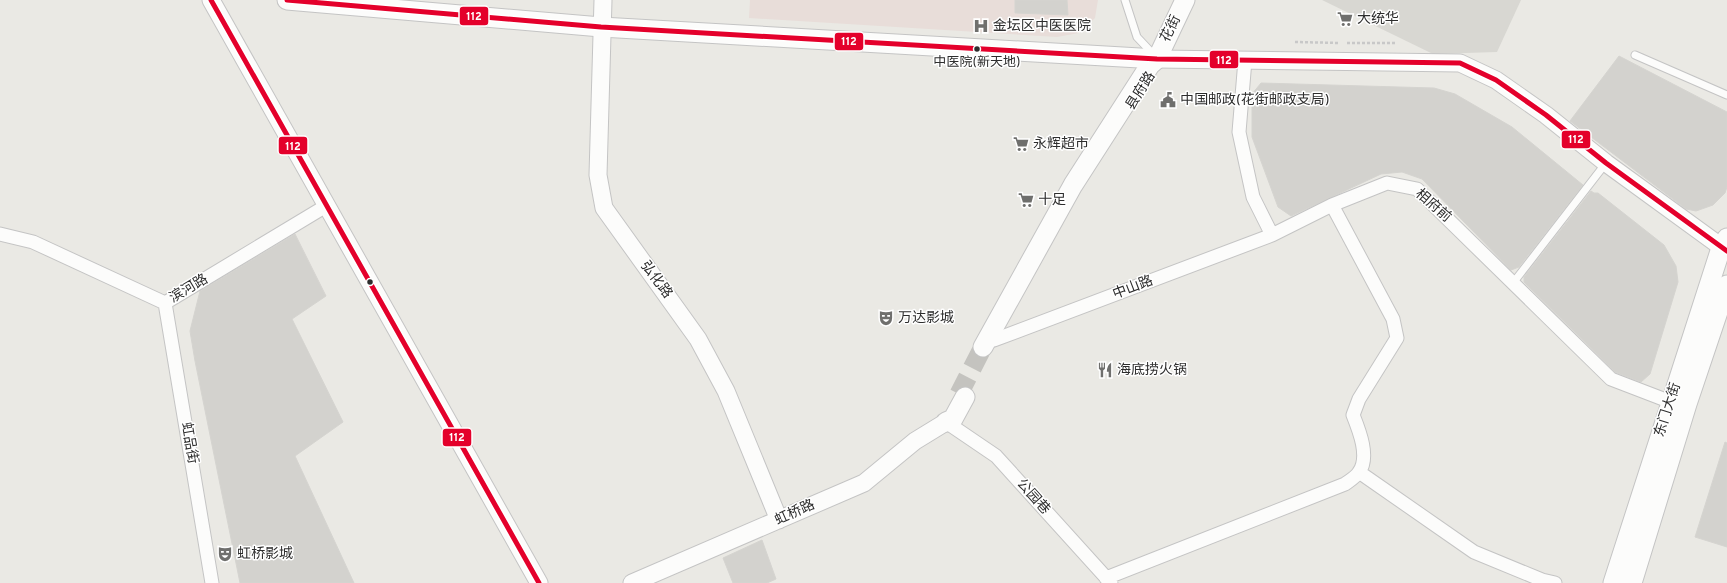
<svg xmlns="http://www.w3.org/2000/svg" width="1727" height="583" viewBox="0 0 1727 583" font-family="Overpass,'Noto Sans SC',sans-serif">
  <rect width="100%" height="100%" fill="#eae9e4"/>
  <path fill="#e8ddd9" d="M750 0H1098L1095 18 1079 33 1057 37 749 18Z"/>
  <path fill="#d8d7d2" d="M1322 0H1521L1497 52 1433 54Z"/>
  <path fill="#d3d2ce" stroke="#d5d4d0" d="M1015 0H1067L1068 15 1015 13Z
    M1619 56 1727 112V187L1725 193 1713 205 1696 211 1686 209 1570 121Z
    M1261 83 1434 88 1455 94 1512 127 1583 185 1519 267 1511 270 1422 179 1402 172 1381 174 1291 216 1278 207 1252 137V94Z
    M1591 191 1594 193H1598L1664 245 1676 266 1678 282 1650 374 1641 382 1615 372 1524 282V277Z
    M295 234 326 296 292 319 343 422 295 456 354 583H240L195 361 190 331 200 291Z
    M1725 442 1727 443V547L1695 537Z
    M762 540 776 579 767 583H733L723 558Z"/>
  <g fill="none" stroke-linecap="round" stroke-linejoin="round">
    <path stroke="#c4c3bf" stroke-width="19" stroke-dasharray="19 10" stroke-linecap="butt" d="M959 394 983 347"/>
    <defs>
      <path id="service" d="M1125 0 1137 37 1154 55
        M1635 55 1727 95
        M1513 283 1606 163"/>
      <path id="minor" d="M1245 60 1239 132 1253 197 1272 235 1332 205 1387 183 1417 189 1611 379 1671 402
        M0 234 33 242 165 303 326 206
        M165 303 212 583
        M994 340 1272 235
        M946 422 996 456 1111 583
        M1359 472 1474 552 1542 580 1555 583
        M1106 578 1345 484C1349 481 1356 477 1359 472 1370 457 1359 430 1353 415L1359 399 1397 338 1393 319 1332 205"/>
      <path id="tertiary" d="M211 0 539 583
        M603 0 598 175 604 208 698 339 726 391 779 520
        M1157 59 1460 63 1496 80 1546 115 1606 163 1727 251
        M632 583 864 483 915 441 946 422"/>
      <path id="secondary" d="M287 0 601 27 1157 59
        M983 347 1073 185 1150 65 1157 59 1185 0
        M946 422 953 419 965 397
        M1613 583 1721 248 1727 238
        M1632 583 1687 404 1727 285"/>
    </defs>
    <use href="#service" stroke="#c4c4c4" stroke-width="9"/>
    <use href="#minor" stroke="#c4c4c4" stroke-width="15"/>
    <use href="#tertiary" stroke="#c4c4c4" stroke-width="19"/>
    <use href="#secondary" stroke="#c4c4c4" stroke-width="21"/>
    <path stroke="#c8c8c8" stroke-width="2.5" stroke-dasharray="3 2" stroke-linecap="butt" d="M1295 42 1340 43
      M1347 43H1395"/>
    <use href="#service" stroke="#fcfcfb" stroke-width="7"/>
    <use href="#minor" stroke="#fcfcfb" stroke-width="13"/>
    <use href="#tertiary" stroke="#fcfcfb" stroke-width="17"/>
    <use href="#secondary" stroke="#fcfcfb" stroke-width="19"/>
    <defs>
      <path id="bus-1" d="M211 0 539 583
        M287 0 601 27 1157 59 1460 63 1496 80 1546 115 1606 163 1727 251"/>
    </defs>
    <use href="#bus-1" stroke="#fff" stroke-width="8"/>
    <use href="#bus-1" stroke="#e4002b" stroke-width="5"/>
  </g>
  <defs>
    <symbol id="supermarket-bare" viewBox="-9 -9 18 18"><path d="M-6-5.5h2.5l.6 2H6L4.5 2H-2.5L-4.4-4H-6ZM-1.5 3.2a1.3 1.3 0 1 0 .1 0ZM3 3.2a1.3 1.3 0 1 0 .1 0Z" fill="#6f6f6d" stroke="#fff" stroke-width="2.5" paint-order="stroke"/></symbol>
    <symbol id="hospital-bare" viewBox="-9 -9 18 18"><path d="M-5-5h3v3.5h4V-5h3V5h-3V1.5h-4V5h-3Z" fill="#6f6f6d" stroke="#fff" stroke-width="2.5" paint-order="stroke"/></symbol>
    <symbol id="civic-bare" viewBox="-9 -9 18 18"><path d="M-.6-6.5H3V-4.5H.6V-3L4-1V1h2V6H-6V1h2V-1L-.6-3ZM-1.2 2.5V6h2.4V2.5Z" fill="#6f6f6d" stroke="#fff" stroke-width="2.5" paint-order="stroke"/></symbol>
    <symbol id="theatre-bare" viewBox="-9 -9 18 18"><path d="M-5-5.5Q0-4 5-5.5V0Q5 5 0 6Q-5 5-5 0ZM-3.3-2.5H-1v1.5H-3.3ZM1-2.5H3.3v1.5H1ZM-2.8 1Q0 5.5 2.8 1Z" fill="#6f6f6d" stroke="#fff" stroke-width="2.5" paint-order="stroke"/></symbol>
    <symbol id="restaurant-bare" viewBox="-9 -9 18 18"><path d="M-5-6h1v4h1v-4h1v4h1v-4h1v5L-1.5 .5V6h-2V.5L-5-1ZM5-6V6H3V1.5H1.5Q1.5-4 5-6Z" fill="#6f6f6d" stroke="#fff" stroke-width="2.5" paint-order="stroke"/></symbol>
  </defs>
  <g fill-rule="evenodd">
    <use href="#supermarket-bare" x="1334" y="8" width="22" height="22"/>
    <use href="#hospital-bare" x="970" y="15" width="22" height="22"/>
    <use href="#civic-bare" x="1157" y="89" width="22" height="22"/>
    <use href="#supermarket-bare" x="1010" y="133" width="22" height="22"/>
    <use href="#supermarket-bare" x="1015" y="189" width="22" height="22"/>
    <use href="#theatre-bare" x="875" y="307" width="22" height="22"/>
    <use href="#restaurant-bare" x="1094" y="359" width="22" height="22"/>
    <use href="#theatre-bare" x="214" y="543" width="22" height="22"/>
  </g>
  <g fill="#2d2d2d" stroke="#fff" stroke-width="1.5">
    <circle cx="977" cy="49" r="3.5"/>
    <circle cx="370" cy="282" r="3.5"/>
  </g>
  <g text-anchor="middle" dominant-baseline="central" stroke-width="3" stroke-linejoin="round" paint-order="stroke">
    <g font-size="13" fill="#2d2d2d" stroke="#fff">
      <text x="977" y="63">中医院(新天地)</text>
    </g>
    <g font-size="14" fill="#2d2d2d" stroke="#fff" text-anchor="start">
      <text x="1357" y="19">大统华</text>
      <text x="993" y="26">金坛区中医医院</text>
      <text x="1180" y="100">中国邮政(花街邮政支局)</text>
      <text x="1033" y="144">永辉超市</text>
      <text x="1038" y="200">十足</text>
      <text x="898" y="318">万达影城</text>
      <text x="1117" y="370">海底捞火锅</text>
      <text x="237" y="554">虹桥影城</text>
    </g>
    <g font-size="14" fill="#2d2d2d" stroke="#fff">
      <text transform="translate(1171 29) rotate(-64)">花街</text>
      <text transform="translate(1141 91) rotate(-58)">县府路</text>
      <text transform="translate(1433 206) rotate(41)">相府前</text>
      <text transform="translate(656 280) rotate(53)">弘化路</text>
      <text transform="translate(1133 288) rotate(-21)">中山路</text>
      <text transform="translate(189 289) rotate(-31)">滨河路</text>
      <text transform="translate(1668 410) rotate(-72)">东门大街</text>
      <text transform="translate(189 443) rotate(80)">虹品街</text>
      <text transform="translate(1033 497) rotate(48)">公园巷</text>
      <text transform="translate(795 513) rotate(-24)">虹桥路</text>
    </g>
  </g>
  <g stroke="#fff" stroke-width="1.5">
    <rect x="459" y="6" width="30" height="20" rx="4" fill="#e4002b"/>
    <rect x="834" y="32" width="30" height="19" rx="4" fill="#e4002b"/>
    <rect x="1209" y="50" width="30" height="19" rx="4" fill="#e4002b"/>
    <rect x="1561" y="130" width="30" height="19" rx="4" fill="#e4002b"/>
    <rect x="278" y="136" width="30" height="19" rx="4" fill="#e4002b"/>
    <rect x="442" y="428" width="30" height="19" rx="4" fill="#e4002b"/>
  </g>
  <g font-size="11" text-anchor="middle" font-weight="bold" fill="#fff">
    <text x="474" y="20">112</text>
    <text x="849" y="45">112</text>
    <text x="1224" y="64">112</text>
    <text x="1576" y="143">112</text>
    <text x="293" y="150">112</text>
    <text x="457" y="441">112</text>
  </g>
</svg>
